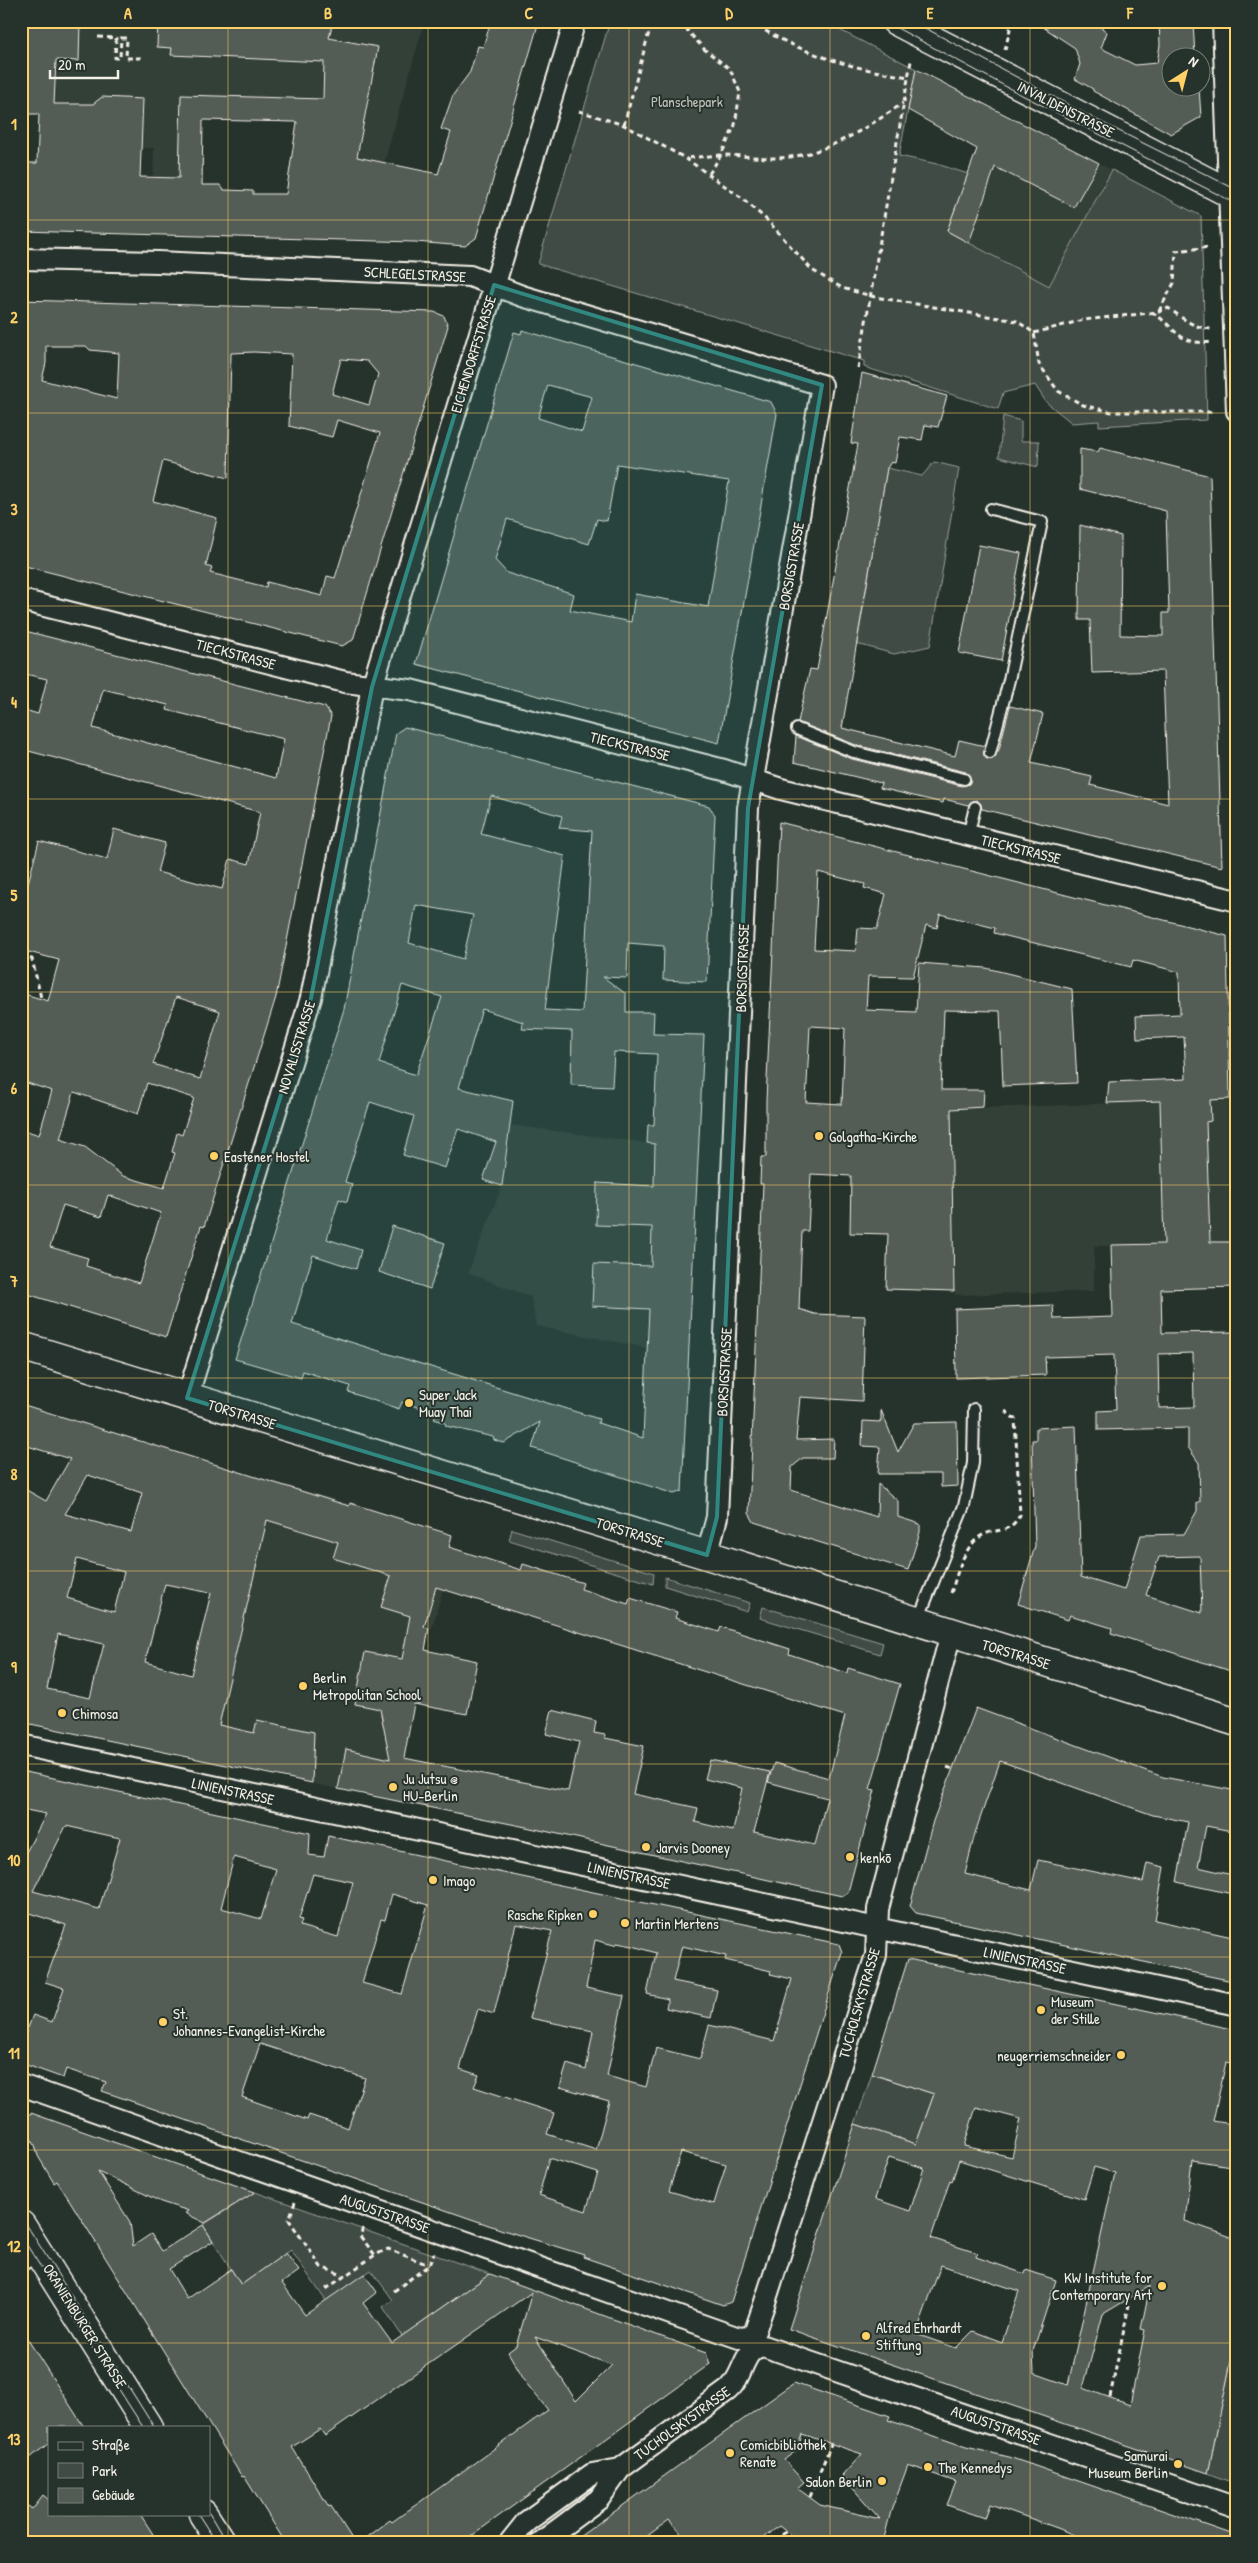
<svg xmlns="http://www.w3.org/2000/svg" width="1258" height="2563" viewBox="0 0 1258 2563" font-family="'Patrick Hand',sans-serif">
  <rect width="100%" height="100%" fill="#26332d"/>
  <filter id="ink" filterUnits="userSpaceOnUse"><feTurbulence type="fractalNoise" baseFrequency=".02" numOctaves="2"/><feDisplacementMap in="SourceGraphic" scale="10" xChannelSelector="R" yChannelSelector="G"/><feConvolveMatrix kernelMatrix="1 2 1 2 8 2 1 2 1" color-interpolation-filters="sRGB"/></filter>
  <g filter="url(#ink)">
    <path fill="#333f39" d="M21 21H413L424 23 384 163 313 149 318 123 203 120 201 236 152 235 154 148H126L105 116 21 114Z
      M997 110 1112 170 1049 286 947 231 979 143Z
      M1230 1099 1235 1242 1094 1246V1291L955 1295 951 1109Z
      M510 1125 647 1143 697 1145 688 1350 647 1348 536 1326 531 1297 468 1273 502 1186Z
      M239 1471 452 1535 443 1589 432 1628H429L395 1801 173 1754Z"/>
    <path fill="#414b45" stroke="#9a9e96" d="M610 21H822L916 69 899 156 937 164 968 174 947 231 1049 286 1112 170 1201 216 1207 420 1099 426V421L1072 423 1046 402 1035 385 1003 393 998 409 864 367V361L538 264Z
      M1003 416 1021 421V441H1039L1038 467 999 457Z
      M934 462 959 468 930 646 894 654 857 644 887 468 922 476Z
      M512 1529 654 1573 653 1584 509 1540Z
      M665 1577 750 1603 747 1612 665 1586Z
      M763 1607 883 1643 880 1654 760 1618Z
      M872 2074 934 2094 916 2144 855 2124Z
      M255 2192 490 2274 402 2336 383 2307 393 2300 371 2270 326 2301 291 2250 241 2285 203 2225Z
      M1237 2332V2484L1208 2473Z"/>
    <path fill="#525c55" stroke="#f4f1e8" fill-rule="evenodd" d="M21 21H80L79 61 56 60 54 104H93L102 97 143 99 140 177 179 178 181 95 323 99 324 62 171 55 172 48 157 47 158 21H333L329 38 378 47 357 157 438 174 451 132 441 129 453 95 470 72 478 46 483 47 491 21H539L476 238 465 246 415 242 21 231V163H37L39 114H21ZM203 120 297 122 286 194H253V191L224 190 220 185H202Z
      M1034 21H1092L1107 32 1101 48 1135 65 1157 63 1160 45 1159 21H1193L1195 58H1170V88H1199L1201 117 1171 134 1093 91V89L1075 79 1080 64 1075 48Z
      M916 69 1099 163 1074 207 995 167 969 243 947 231 977 149 908 110Z
      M21 300 434 312 444 316 448 326 353 640 342 646 21 565ZM46 346H86L90 350 119 353 117 399 42 380 46 363ZM254 352 292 354 289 426 332 437 337 420 380 433 335 578 327 576 322 596 267 582 266 587 210 573 212 568 206 566 217 518 153 501 163 461 228 478 231 353ZM341 359 367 361 378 374 369 405 332 394Z
      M522 330 771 402 777 414 719 743 416 664 514 332 521 334ZM548 385 592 397 582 432 538 418ZM617 464 729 481 708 607 635 594 631 622 570 610 574 594 507 573 495 560 507 519 589 544 597 519 607 521Z
      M862 373 947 396 938 427 925 425 922 440 900 437 895 463 891 462 887 468 842 728 955 756 959 740 985 746 984 755 991 760 999 750 1010 706 1043 714 1031 763 1092 777 1090 785 1168 804 1163 671 1092 673 1090 620H1079L1080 525 1121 536 1120 635 1163 636V613H1169L1166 511 1080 489V449L1098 452 1100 448 1210 476 1222 867 982 809 981 805 977 800 973 801 968 805 944 799 943 803 880 788 881 783 794 762 796 736 852 759 962 786 969 784 971 780 966 772 856 745 798 722 810 669 817 670 858 444 851 443Z
      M979 545 1021 553 1001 661 959 653Z
      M21 630 325 707 331 716 276 997 204 1227 201 1226 166 1337 21 1292V1190L26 1176 21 1174V1129L39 1135 52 1091 21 1081V993L48 1001 59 960 21 950V910L39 841 107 859 114 829 165 843 157 872 222 889 230 859 249 864 260 812 21 749V709L38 714 47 679 21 673ZM103 689 168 705 167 710 284 739 276 778 93 728ZM176 997 220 1011 200 1079 153 1064ZM147 1083 194 1098 182 1135 177 1133 172 1152 175 1153 164 1188 123 1176 85 1147 60 1139 74 1092 138 1114ZM108 1195 161 1213 139 1283 86 1266 88 1258 50 1247 63 1205 101 1217Z
      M405 727 709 806 715 815 707 982 663 980 664 946 628 943 627 978 603 977 626 994V1012H654L653 1034 704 1035 682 1491 674 1494 532 1448 540 1422 504 1443 494 1440 493 1437 446 1426 445 1423 434 1419 436 1413 402 1402 399 1409 348 1392 350 1386 303 1371 301 1378 235 1359 344 1009 396 733ZM491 796 562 816 559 828 592 831 582 1012 545 1010 565 856 481 834ZM416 905 473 915 463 959 409 943ZM402 985 442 997 416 1075 379 1063ZM482 1009 523 1022 522 1029 572 1031 571 1085 612 1087 614 1052 657 1054 654 1125H648L647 1143 655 1144 654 1186 597 1183 596 1225 652 1227 651 1266 594 1264 592 1306 649 1309 643 1438 598 1423 599 1419 292 1324 313 1255 356 1269 361 1250 327 1239 339 1199 347 1202 352 1184 345 1182 370 1102 414 1116 403 1155 445 1168 458 1129 496 1142 483 1180 502 1186 513 1101 459 1088Z
      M779 822 1227 936 1230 1099 1210 1100 1211 1121 1206 1122 1210 1242H1235L1236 1287 1161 1289 1162 1333 1237 1332V1673L1111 1633 1112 1628 1070 1615 1068 1620 1018 1604 1035 1546 1032 1440H1036V1428L1076 1426 1081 1577 1124 1590 1141 1535 1184 1534 1197 1511V1502H1200L1199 1463 1188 1447V1428L1098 1430V1411L1116 1410 1114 1355 1045 1357 1046 1375 956 1378 955 1309 1053 1305 1054 1319 1113 1317 1111 1245 1164 1244 1160 1101 1107 1103 1109 1082 1186 1079 1184 1037 1137 1039 1136 1016 1180 1014 1179 972 1133 960 1131 967 994 933 995 928 940 914 937 928 926 925 913 977 868 976 866 1010 916 1012 919 963 986 968 1072 989 1077 1083 1003 1086 1000 1011 944 1010 941 1090H984L983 1107 951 1109 954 1291 886 1289 888 1234 850 1233 851 1176 811 1174 808 1231H802L799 1309 814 1314 865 1316 862 1401 800 1397 796 1440 834 1439 833 1458H803L792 1467 791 1490 877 1517 878 1484 898 1501V1517L920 1524V1532L908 1570 754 1522 749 1513 763 1184H760L761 1157H766V1101ZM818 872 865 884 864 888 886 894 877 929 858 928 856 951 814 949ZM810 1026 845 1028 842 1104 806 1102ZM1193 1353 1194 1407 1159 1408 1158 1354ZM1200 1556 1202 1613 1146 1595 1159 1557Z
      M392 1226 445 1243 430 1289 379 1272Z
      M21 1404 349 1506 350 1503 452 1535 449 1547 521 1570 523 1564 583 1583 581 1589 628 1604 630 1598 677 1612 675 1618 719 1632 721 1627 790 1649 789 1654 847 1673 848 1668 900 1684 870 1789 875 1790 848 1892 842 1896 526 1827 338 1789 346 1749 390 1759 380 1709 355 1704 365 1652 402 1659 410 1616 381 1607 391 1576 333 1558 338 1542 267 1520 219 1725 254 1733 257 1720 314 1732 312 1783 21 1722V1487L46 1501 70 1459 21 1444ZM88 1475 142 1493 131 1532 65 1514ZM77 1559 124 1572 114 1612 67 1598ZM165 1584 211 1593 191 1675 145 1662ZM436 1587 845 1716 829 1778 774 1763 768 1782 827 1798 815 1845 754 1832 770 1772 710 1760 705 1779 742 1788 733 1831 695 1822 698 1808 633 1794 644 1746 605 1738V1735L594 1733 596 1721 552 1710 546 1734 579 1742 568 1791 404 1758 414 1704 467 1714 477 1661 425 1650 429 1628 424 1627ZM58 1634 104 1644 90 1698 47 1689Z
      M881 1410 898 1452 914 1423 957 1422 958 1486 941 1487V1474H878L880 1447 862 1446 863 1421 881 1422Z
      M976 1708 1163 1777 1237 1791V1832L1206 1826 1198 1867 1237 1876V1895L1177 1882 1188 1822 1153 1815 1000 1761 975 1833 965 1874 1031 1890 1038 1860 1143 1882 1147 1863 1164 1867 1155 1920 1237 1938V1982L916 1913 910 1906 933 1821Z
      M21 1771 310 1833 309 1855 324 1857 328 1836 839 1944 842 1952 731 2302 723 2305 583 2257 584 2255 503 2230 102 2091 106 2082 66 2069 63 2078 21 2063V2046L33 2015 52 2022 64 1988 45 1982 66 1925 23 1911 21 1914V1862L46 1814 21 1809ZM66 1826 120 1838 99 1909 33 1891ZM234 1857 276 1869 261 1919 221 1908ZM313 1874 353 1882 338 1937 300 1926 302 1920 299 1919ZM392 1894 428 1905 402 1994 362 1983 381 1919 385 1920ZM516 1924 552 1931 530 2018 593 2031 586 2070 567 2064 560 2087 609 2101 596 2150 547 2134 554 2113 474 2087 479 2075 460 2069 478 2009 494 2014ZM595 1940 614 1945 617 1943 633 1946 656 1953 647 1994 668 1999 666 2008 711 2018 717 1990 673 1981 682 1946 726 1956 725 1960 771 1971 770 1974 792 1979 774 2041 709 2025 700 2059 656 2048 646 2087 607 2076 624 1996 586 1988ZM260 2044 365 2078 348 2128 309 2115 307 2120 242 2097ZM681 2152 726 2164 714 2204 669 2191ZM549 2158 598 2173 586 2211 539 2195Z
      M908 1959 1237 2030V2064L1226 2062 1213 2121 1237 2125V2167L1192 2160 1185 2221 1237 2239V2332L1208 2473 789 2329 855 2124 916 2144 934 2094 872 2074ZM976 2107 1021 2119 1012 2157 964 2146ZM889 2157 924 2168 910 2211 875 2199ZM959 2160 1084 2199 1094 2167 1115 2173 1068 2385 1034 2373 1033 2351 1056 2280 1026 2270 1025 2274 976 2257 977 2253 931 2238 950 2180 952 2181ZM941 2265 1019 2291 1002 2342 973 2331 956 2348 916 2334ZM1150 2286 1141 2329 1145 2330 1130 2405 1083 2388 1103 2314Z
      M31 2113 255 2192 205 2223 185 2213 189 2211 161 2202 98 2171 130 2222 133 2246 151 2234 162 2251 203 2225 213 2241 169 2269 187 2299 231 2269 241 2285 286 2253 299 2271 282 2283 305 2315 364 2274 377 2292 363 2303 392 2343 490 2274 706 2353 710 2364 463 2542H361L390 2520 392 2522 548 2410 526 2383 508 2352 516 2346 532 2292 325 2436 320 2429 292 2447 329 2507 331 2506 354 2542H285L244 2476 242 2477 234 2464 70 2201 57 2181 54 2183 38 2156 35 2145 23 2126 24 2118ZM535 2337 612 2365 576 2401Z
      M21 2329 84 2427H49V2443L21 2465Z
      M794 2383 890 2416 888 2420 966 2447 1009 2457 1237 2536V2542H1084L1083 2539 1060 2529 990 2504 985 2518 947 2505 956 2482 908 2465 891 2511 883 2542H800L779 2526 759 2542H689L669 2520 639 2542H572ZM802 2434 862 2454 842 2476 880 2519 820 2505 797 2488 804 2482 784 2460 798 2449Z
      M43 2495 49 2500V2514H140L158 2542H21V2501L32 2509Z"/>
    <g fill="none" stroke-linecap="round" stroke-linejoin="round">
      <defs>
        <path id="lane" d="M797 729 854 752 964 779
          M990 753 1009 680 1042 522 991 509
          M968 836 975 807
          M918 1620 964 1506 973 1463 974 1409
          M21 2266 40 2255"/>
        <path id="street" d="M1223 21 1237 411
          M21 259 158 262 470 276 522 296 822 385 748 808 717 1517 707 1555
          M21 600 345 682 410 690 724 770 781 789 1237 901
          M187 1398 311 998 372 687 575 21
          M21 1745 1237 2005
          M21 2085 719 2331 739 2338 749 2337 755 2331 765 2302 876 1955 878 1909 951 1633
          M510 2542 526 2522 592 2474 620 2469
          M541 2542 599 2499 620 2469 728 2390C745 2375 742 2349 763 2346L1237 2508"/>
        <path id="secondary" d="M896 21 1237 197
          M21 1346 707 1555 1237 1722
          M21 2225 148 2427
          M203 2514 221 2542"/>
      </defs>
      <use href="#lane" stroke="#f4f1e8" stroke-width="14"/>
      <use href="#street" stroke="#f4f1e8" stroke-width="24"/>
      <use href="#secondary" stroke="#f4f1e8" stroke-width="31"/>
      <path stroke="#f4f1e8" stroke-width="3" stroke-dasharray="5 4" stroke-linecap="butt" d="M679 21 704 49 730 69 740 92 735 125 721 155 686 158
        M750 21C797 53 853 69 909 77
        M98 37 116 38 115 58H120L121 38H127L126 58H144
        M1005 50 1012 21
        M579 111 624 125 685 158 742 198 768 221 812 270 842 288 875 297 1017 321 1034 333 1039 364 1058 391 1083 405 1112 412H1215
        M624 125 652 21
        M709 174 721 155C743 155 767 160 790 157 832 151 868 127 903 103
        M1159 311 1174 283 1176 251 1210 247
        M1152 312C1177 328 1177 346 1213 342
        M1034 333 1083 320 1159 312 1168 308C1183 318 1194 329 1213 329
        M858 368 911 61
        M21 957 32 959 41 998
        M951 1593C957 1575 962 1551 978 1538 993 1526 1008 1537 1020 1515L1015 1419 1005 1411
        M947 1767 953 1769
        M295 2202 289 2220 321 2267 345 2276
        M363 2228 360 2236 375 2255
        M326 2289 375 2255 388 2249 429 2265
        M394 2291 429 2265 434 2253
        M1110 2397 1129 2305
        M810 2497 831 2444
        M776 2542 786 2531"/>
      <use href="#lane" stroke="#26332d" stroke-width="10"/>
      <use href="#street" stroke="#26332d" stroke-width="20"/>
      <use href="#secondary" stroke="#26332d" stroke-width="28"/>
      <path stroke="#f4f1e8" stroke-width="1" d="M884 21 1018 93 1237 204
        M912 21 1095 119 1237 190
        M21 2216 154 2427
        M21 2236 143 2427
        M209 2513 226 2542
        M198 2514 216 2542"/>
    </g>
  </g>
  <path fill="#318880" fill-opacity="0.2" stroke="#318880" stroke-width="4" stroke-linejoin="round" d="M494 285 822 385 748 808 717 1517 707 1555 187 1398 311 998 372 687Z"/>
  <path fill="none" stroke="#ffd166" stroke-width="1" stroke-opacity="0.55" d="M228 21V2542M428 21V2542M629 21V2542M830 21V2542M1030 21V2542M21 220H1237M21 413H1237M21 606H1237M21 799H1237M21 992H1237M21 1185H1237M21 1378H1237M21 1571H1237M21 1764H1237M21 1957H1237M21 2150H1237M21 2343H1237"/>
  <g fill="#ffd166" stroke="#26332d" stroke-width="2">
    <circle cx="819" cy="1136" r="5"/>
    <circle cx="214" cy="1156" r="5"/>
    <circle cx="409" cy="1403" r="5"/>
    <circle cx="303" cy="1686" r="5"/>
    <circle cx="62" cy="1713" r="5"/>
    <circle cx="393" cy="1787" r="5"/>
    <circle cx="646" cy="1847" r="5"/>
    <circle cx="850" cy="1857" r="5"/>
    <circle cx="433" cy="1880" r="5"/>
    <circle cx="593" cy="1914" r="5"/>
    <circle cx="625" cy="1923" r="5"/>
    <circle cx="1041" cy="2010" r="5"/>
    <circle cx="163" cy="2022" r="5"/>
    <circle cx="1121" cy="2055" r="5"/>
    <circle cx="1162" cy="2286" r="5"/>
    <circle cx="866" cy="2336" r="5"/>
    <circle cx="730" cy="2453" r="5"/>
    <circle cx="1178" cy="2464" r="5"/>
    <circle cx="928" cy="2467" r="5"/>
    <circle cx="882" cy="2481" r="5"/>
  </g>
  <g text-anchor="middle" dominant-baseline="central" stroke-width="4" stroke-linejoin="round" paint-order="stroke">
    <g font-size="15" fill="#bebfb7" stroke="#26332d">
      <text x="687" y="101">Planschepark</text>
    </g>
    <g font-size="15" fill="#f4f1e8" stroke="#26332d">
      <text transform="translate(1066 109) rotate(27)">INVALIDENSTRASSE</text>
      <text transform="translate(415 274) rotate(3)">SCHLEGELSTRASSE</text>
      <text transform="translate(473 354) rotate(-73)">EICHENDORFFSTRASSE</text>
      <text transform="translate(791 566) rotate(-80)">BORSIGSTRASSE</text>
      <text transform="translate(236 654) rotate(15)">TIECKSTRASSE</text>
      <text transform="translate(630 746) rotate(14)">TIECKSTRASSE</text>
      <text transform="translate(1021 849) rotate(14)">TIECKSTRASSE</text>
      <text transform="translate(742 968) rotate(-88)">BORSIGSTRASSE</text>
      <text transform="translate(296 1047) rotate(-73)">NOVALISSTRASSE</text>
      <text transform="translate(724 1372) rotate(-87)">BORSIGSTRASSE</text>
      <text transform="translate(242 1414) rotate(17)">TORSTRASSE</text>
      <text transform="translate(630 1532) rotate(17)">TORSTRASSE</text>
      <text transform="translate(1016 1654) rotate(17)">TORSTRASSE</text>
      <text transform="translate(233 1791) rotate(12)">LINIENSTRASSE</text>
      <text transform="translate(629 1875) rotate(12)">LINIENSTRASSE</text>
      <text transform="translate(1025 1960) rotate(12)">LINIENSTRASSE</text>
      <text transform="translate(859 2003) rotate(-74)">TUCHOLSKYSTRASSE</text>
      <text transform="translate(385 2213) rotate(19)">AUGUSTSTRASSE</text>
      <text transform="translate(85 2326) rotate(58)">ORANIENBURGER STRASSE</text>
      <text transform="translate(682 2423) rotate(-36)">TUCHOLSKYSTRASSE</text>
      <text transform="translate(996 2425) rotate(19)">AUGUSTSTRASSE</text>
    </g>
    <g font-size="15" fill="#f4f1e8" stroke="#26332d" text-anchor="start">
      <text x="829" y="1136">Golgatha-Kirche</text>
      <text x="224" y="1156">Eastener Hostel</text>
      <text x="419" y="1394">Super Jack<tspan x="419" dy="17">Muay Thai</tspan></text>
      <text x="313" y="1677">Berlin<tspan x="313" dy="17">Metropolitan School</tspan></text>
      <text x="72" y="1713">Chimosa</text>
      <text x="403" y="1778">Ju Jutsu @<tspan x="403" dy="17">HU-Berlin</tspan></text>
      <text x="656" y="1847">Jarvis Dooney</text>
      <text x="860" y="1857">kenkō</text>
      <text x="443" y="1880">Imago</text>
      <text x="583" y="1914" text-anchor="end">Rasche Ripken</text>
      <text x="635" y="1923">Martin Mertens</text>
      <text x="1051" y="2001">Museum<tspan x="1051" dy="17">der Stille</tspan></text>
      <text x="173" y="2013">St.<tspan x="173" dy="17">Johannes-Evangelist-Kirche</tspan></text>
      <text x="1111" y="2055" text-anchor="end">neugerriemschneider</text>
      <text x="1152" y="2277" text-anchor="end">KW Institute for<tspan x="1152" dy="17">Contemporary Art</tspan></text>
      <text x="876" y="2327">Alfred Ehrhardt<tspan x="876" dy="17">Stiftung</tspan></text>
      <text x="740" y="2444">Comicbibliothek<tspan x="740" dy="17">Renate</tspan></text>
      <text x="1168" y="2455" text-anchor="end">Samurai<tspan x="1168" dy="17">Museum Berlin</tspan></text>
      <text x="938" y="2467">The Kennedys</text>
      <text x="872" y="2481" text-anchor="end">Salon Berlin</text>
    </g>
  </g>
  <rect width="1258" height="2563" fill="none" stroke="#26332d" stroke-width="55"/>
  <rect x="48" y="2426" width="162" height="90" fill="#26332d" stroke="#787f78"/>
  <rect x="58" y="2442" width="25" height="8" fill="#26332d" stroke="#787f78"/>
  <text x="92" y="2450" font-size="15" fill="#f4f1e8">Straße</text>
  <rect x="58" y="2463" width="25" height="15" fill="#414b45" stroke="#787f78"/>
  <text x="92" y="2476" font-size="15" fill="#f4f1e8">Park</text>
  <rect x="58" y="2488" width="25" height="15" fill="#525c55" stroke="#787f78"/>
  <text x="92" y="2500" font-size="15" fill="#f4f1e8">Gebäude</text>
  <g transform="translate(1186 72) rotate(36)"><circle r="24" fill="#26332d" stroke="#787f78"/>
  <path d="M0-4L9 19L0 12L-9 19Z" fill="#ffd166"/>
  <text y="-8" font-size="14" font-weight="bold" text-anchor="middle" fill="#f4f1e8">N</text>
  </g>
  <path d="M50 70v8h68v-8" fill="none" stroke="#f4f1e8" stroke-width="2.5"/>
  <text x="58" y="70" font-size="15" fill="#f4f1e8" stroke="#26332d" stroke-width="4" paint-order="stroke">20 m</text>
  <rect x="28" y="28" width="1202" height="2508" fill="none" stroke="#ffd166" stroke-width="2"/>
  <g font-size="16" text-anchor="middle" font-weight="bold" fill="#ffd166">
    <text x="128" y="19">A</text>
    <text x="328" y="19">B</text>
    <text x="529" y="19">C</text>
    <text x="729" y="19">D</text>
    <text x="930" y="19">E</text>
    <text x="1130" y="19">F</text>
    <text x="14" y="130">1</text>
    <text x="14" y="323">2</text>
    <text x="14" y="515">3</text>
    <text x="14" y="708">4</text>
    <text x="14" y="901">5</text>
    <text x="14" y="1094">6</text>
    <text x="14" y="1287">7</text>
    <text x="14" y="1480">8</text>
    <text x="14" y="1673">9</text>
    <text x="14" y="1866">10</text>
    <text x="14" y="2059">11</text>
    <text x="14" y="2252">12</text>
    <text x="14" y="2445">13</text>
  </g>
</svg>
